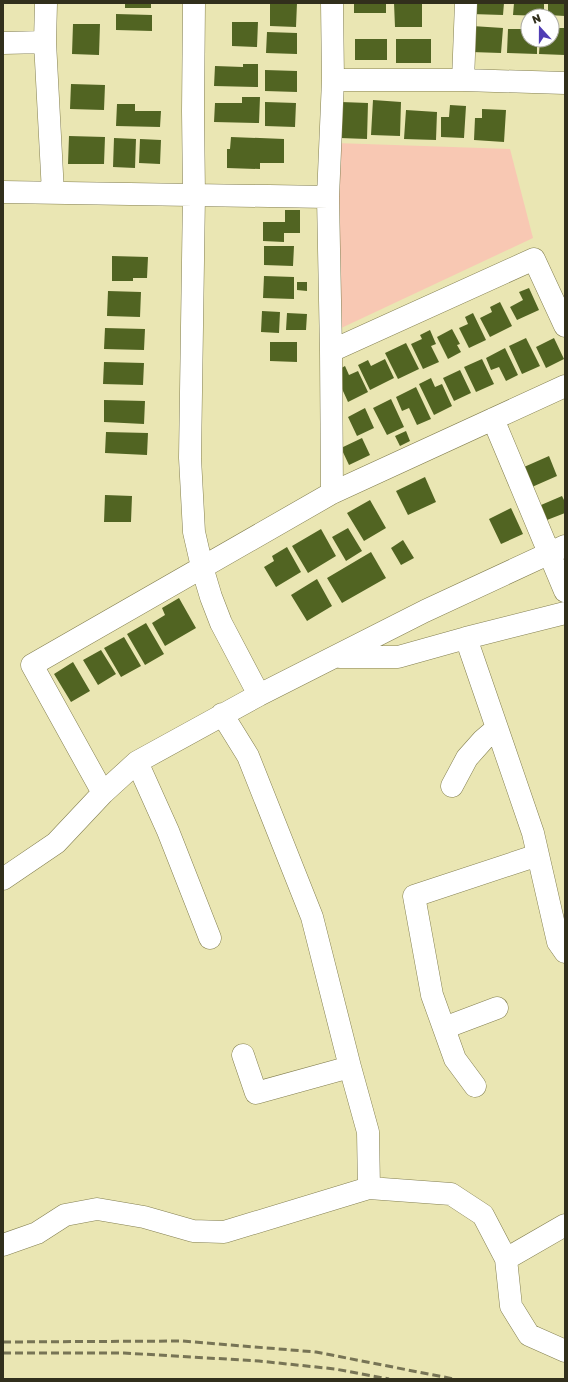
<svg xmlns="http://www.w3.org/2000/svg" width="568" height="1382" viewBox="0 0 568 1382" font-family="'Golos Text',sans-serif">
  <rect width="100%" height="100%" fill="#eae6b3"/>
  <path fill="#f8c8b3" d="M336 143 510 149 533 238 337 330Z"/>
  <path fill="#516422" d="M125 3H151V8H125Z
    M270 3H297L296 27 270 26Z
    M354 3H386V13H354Z
    M394 3H422V27H395Z
    M471 3H504L503 15 471 14Z
    M514 3H544V16L513 15Z
    M548 3H565V16L548 15Z
    M116 14 152 15V31L116 30Z
    M232 22H258L257 47 232 46Z
    M73 24H100L99 55 72 54Z
    M472 26 503 28 501 53 471 52Z
    M552 28H565V55L539 54 540 40H552Z
    M508 29H528V40H537V54L507 53Z
    M267 32 297 33V54L266 53Z
    M355 39H387V60H355Z
    M396 39H431V63H396Z
    M243 64H258V87L214 86 215 66 243 67Z
    M265 70 297 71V92L265 91Z
    M71 84 105 85 104 110 70 109Z
    M242 97H260L259 123 214 122 215 103H242Z
    M373 100 401 102 400 136 371 135Z
    M265 102 296 103 295 127 265 126Z
    M341 102 368 103 367 139 340 138Z
    M117 104H135V111H161L160 127 116 126Z
    M450 105 466 106 464 138 441 137V117H449Z
    M482 109 506 110 504 142 474 140 475 118H482Z
    M406 110 437 112 436 140 404 139Z
    M69 136 105 137 104 164H68Z
    M231 137 284 139V163H260V169L227 168V149H230Z
    M114 138 136 139 135 168 113 167Z
    M140 139 161 140 160 164 139 163Z
    M285 210H300V233H284V242L263 241V222H285Z
    M264 246H294L293 266 264 265Z
    M112 256 148 257 147 278H133V281H112Z
    M264 276 294 277V299L263 298Z
    M297 282H307V291L297 290Z
    M529 288 539 310 517 320 510 307 523 300 519 292Z
    M108 291 141 292 140 317 107 316Z
    M500 302 512 326 490 337 480 318 492 312 490 307Z
    M262 311 280 312 279 333 261 332Z
    M287 313 307 314 306 330H286Z
    M473 313 486 340 469 348 459 328 468 324 465 317Z
    M105 328 145 329 144 350 104 349Z
    M452 329 460 344 457 345 461 352 448 359 437 337Z
    M430 330 436 344 431 346 439 362 423 369 411 344 422 339 420 335Z
    M526 338 540 366 522 374 509 346Z
    M554 338 564 359 546 368 536 347Z
    M270 342H297V362L270 361Z
    M406 343 419 369 398 379 385 353Z
    M505 348 518 375 506 381 499 367 491 370 486 358Z
    M385 359 394 378 370 390 358 365 368 360 371 366Z
    M482 359 494 384 476 392 464 367Z
    M104 362 144 363 143 385 103 384Z
    M345 366 349 375 358 371 368 392 348 402 338 380 336 371Z
    M460 370 471 393 454 401 443 378Z
    M431 378 435 387 442 384 452 406 434 415 419 384Z
    M416 387 431 419 417 425 409 408 402 411 396 397Z
    M391 399 404 427 387 435 373 408Z
    M104 400 145 401 144 424 104 422Z
    M365 408 374 428 357 436 348 417Z
    M406 431 410 441 400 446 395 436Z
    M106 432 148 433 147 455 105 453Z
    M362 438 370 455 349 465 341 448Z
    M549 456 557 476 532 487 524 467Z
    M425 477 436 502 408 515 396 491Z
    M105 495 132 496 131 522H104Z
    M562 496 565 502V513L547 520 541 505Z
    M370 500 386 528 364 541 347 513Z
    M511 508 523 534 501 544 489 519Z
    M348 528 362 551 346 561 332 537Z
    M321 529 336 556 308 573 292 546Z
    M403 540 414 558 401 565 391 548Z
    M287 547 301 572 276 587 264 567 274 561 272 556Z
    M371 552 386 578 342 603 327 578Z
    M317 579 332 606 307 621 291 595Z
    M179 598 196 628 165 646 152 623 165 615 162 608Z
    M146 623 164 654 145 665 127 634Z
    M124 637 141 666 121 677 104 648Z
    M101 650 116 674 98 685 83 660Z
    M73 662 90 691 71 702 54 674Z"/>
  <g fill="none" stroke-linecap="round" stroke-linejoin="round">
    <defs>
      <path id="minor" d="M46 3 45 42 53 193
        M194 3 193 111 194 195 190 458 194 532 202 567 211 597 221 623 259 695
        M332 3 333 80 328 197 331 351 332 493
        M3 43 45 42
        M333 80H463L565 83
        M463 80 466 3
        M3 192 328 197
        M331 351 534 259 565 326
        M493 419 565 591
        M340 657H398L466 638 565 613
        M497 728 533 833 558 942 565 952
        M137 762 168 831 210 938
        M452 786 467 758 483 740 497 728 466 638
        M103 793 32 665 332 493 565 386
        M3 879 56 843 103 793 137 762 259 695 425 611 565 546
        M444 1028 497 1008
        M243 1055 256 1093 350 1067
        M475 1086 455 1059 432 995 414 896 538 855
        M369 1188 451 1194 483 1215 506 1259 511 1306 529 1335 565 1351
        M3 1245 37 1233 65 1215 97 1209 144 1217 193 1231 224 1232 369 1188 368 1132 350 1067 312 917 248 756 222 714
        M506 1259 565 1225"/>
    </defs>
    <use href="#minor" stroke="#837f50" stroke-width="23"/>
    <use href="#minor" stroke="#fff" stroke-width="22"/>
    <path stroke="#777455" stroke-width="3" stroke-dasharray="8 4" stroke-linecap="butt" d="M3 1342 182 1341 316 1352 454 1379
      M3 1353H124L259 1361 335 1369 389 1379"/>
  </g>
  <rect width="568" height="1382" fill="none" stroke="#312f1c" stroke-width="8"/>
  <g transform="translate(540 28) rotate(339)"><circle r="19" fill="#ffffff" stroke="#adaca4"/>
  <path d="M0-3L7 15L0 10L-7 15Z" fill="#503db4"/>
  <text y="-6" font-size="11" font-weight="bold" text-anchor="middle" fill="#312f1c">N</text>
  </g>
</svg>
